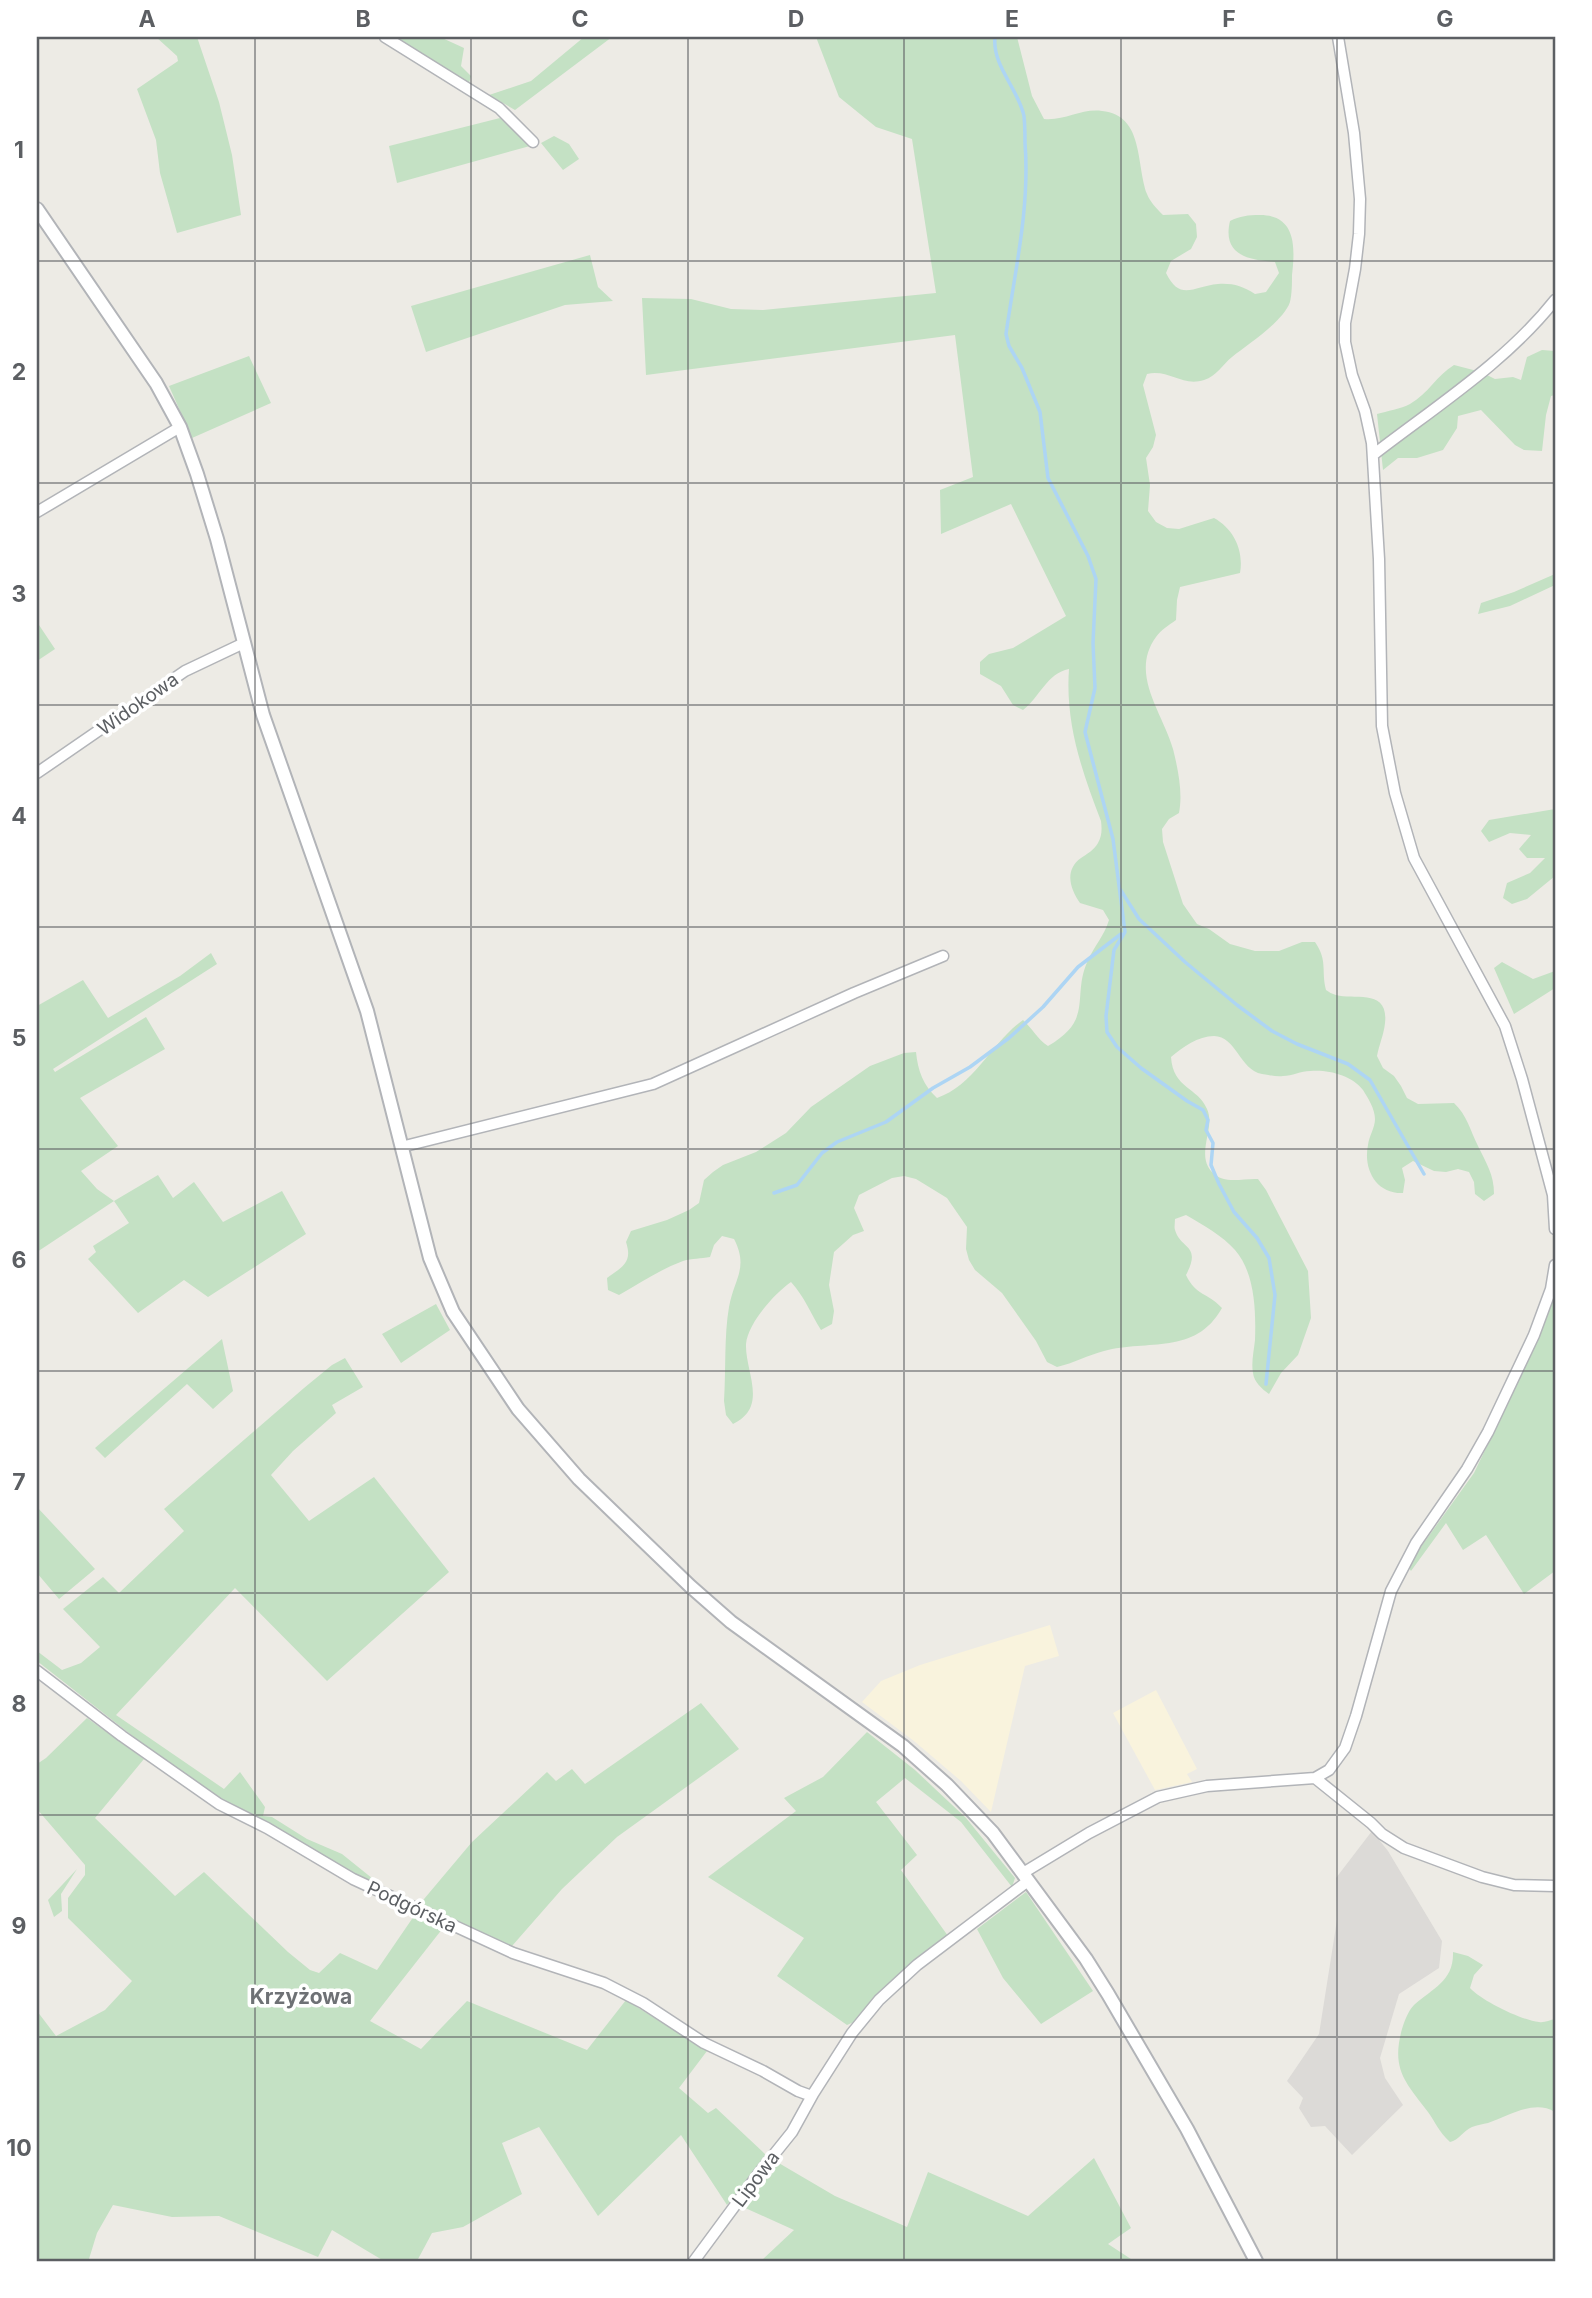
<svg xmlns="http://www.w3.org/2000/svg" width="1592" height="2298" viewBox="0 0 1592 2298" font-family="Inter,sans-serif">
  <rect width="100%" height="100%" fill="#edebe5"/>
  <path fill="#f9f3dd" d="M1050 1625 1059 1656 1025 1666 991 1812 961 1781 914 1741 862 1702 881 1681 920 1665Z
    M1156 1690 1197 1769 1187 1774 1192 1782 1155 1790 1113 1713Z"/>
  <path fill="#dcdad7" d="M1372 1831 1388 1851 1442 1941 1439 1968 1399 1994 1380 2058 1385 2078 1403 2105 1352 2155 1325 2126 1311 2127 1299 2108 1303 2098 1287 2081 1319 2034 1337 1920 1336 1878Z"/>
  <path fill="#c4e1c4" d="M156 37H197L219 102 232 155 241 215 177 233 160 173 156 140 137 89 178 61 177 56Z
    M399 37H440L464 48 461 66 471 76 469 83 395 39Z
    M584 37H612L515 110 489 95 531 81Z
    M816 37H1017L1032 96 1044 119C1065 121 1082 108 1102 111 1144 115 1136 164 1147 194 1150 202 1157 209 1163 215L1188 214 1196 224 1197 237 1191 249 1171 261 1166 273C1180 302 1194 286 1218 284 1232 283 1243 286 1255 294L1266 292 1279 273 1275 262C1248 260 1222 255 1230 221 1240 216 1248 215 1260 215 1297 215 1295 249 1292 275 1292 283 1292 294 1290 302 1283 322 1248 344 1232 357 1222 365 1217 376 1204 380 1182 387 1169 369 1147 374L1143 385 1156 435 1153 447 1146 458 1150 485 1148 511 1156 522 1167 528 1179 529 1214 518C1234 529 1244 551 1240 573L1180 587 1177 600 1176 620C1169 625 1161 630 1156 637 1129 674 1163 713 1173 749 1178 769 1183 793 1179 813L1169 819 1162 829 1163 842 1183 904 1197 924 1209 929 1230 944 1255 951H1279L1302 942H1315C1328 961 1321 970 1326 990 1329 992 1332 994 1336 995 1354 1000 1389 988 1385 1023 1384 1034 1379 1045 1377 1056L1383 1068 1394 1076 1401 1086 1407 1098 1418 1104 1454 1103C1467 1115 1470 1130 1478 1146 1486 1163 1494 1174 1494 1194L1484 1201 1475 1194 1474 1182 1469 1172 1458 1169 1446 1172 1434 1171 1413 1161 1402 1168 1405 1180 1403 1193C1376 1194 1363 1169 1368 1145 1369 1136 1375 1128 1375 1119 1375 1109 1368 1098 1363 1090 1352 1075 1327 1069 1310 1071 1301 1071 1292 1076 1283 1076 1277 1077 1269 1075 1262 1074 1240 1070 1236 1036 1214 1036 1198 1036 1183 1047 1171 1057 1173 1089 1198 1087 1207 1109 1216 1128 1195 1154 1212 1172 1224 1185 1243 1178 1258 1179L1266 1190 1308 1271 1311 1318 1298 1355 1281 1373 1269 1394C1262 1389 1254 1382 1253 1373 1251 1363 1254 1350 1255 1340 1256 1311 1255 1273 1235 1250 1223 1236 1203 1225 1186 1215L1175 1219C1175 1223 1174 1227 1175 1230 1181 1250 1202 1244 1186 1275 1196 1296 1207 1292 1222 1308 1195 1356 1148 1339 1104 1351 1088 1355 1074 1363 1057 1367L1047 1362 1036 1341 1002 1293 975 1270 969 1260 966 1249 967 1227 947 1198 916 1179 904 1176 892 1178 859 1195 854 1208 864 1231 853 1235 834 1252 829 1285 834 1311 832 1324 821 1330C811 1314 804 1296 791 1282 774 1294 748 1323 746 1344 745 1372 769 1407 733 1424L726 1415 724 1401C726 1372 724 1335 729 1307 734 1279 749 1268 734 1239L722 1236 714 1245 710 1257C701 1259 692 1258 683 1261 661 1269 640 1283 619 1295L608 1290 607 1278C622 1267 633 1263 626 1242L631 1231 667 1220 689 1210 699 1203 704 1180 713 1172 723 1165 756 1152 786 1133 811 1107 870 1066 904 1053 916 1052C918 1071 923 1085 937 1098 975 1085 991 1043 1023 1020 1033 1029 1037 1039 1048 1046 1095 1019 1071 997 1088 960 1095 945 1104 936 1109 920L1103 910 1080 903C1070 889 1064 870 1081 858 1087 854 1094 850 1098 843 1102 836 1102 829 1101 821 1082 772 1065 723 1069 669 1047 673 1040 697 1023 710L1013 705 1001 686 980 674V662L989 654 1013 648 1066 616 1011 504 941 534 940 490 973 477 955 335 646 375 642 298 691 299 731 309 763 310 936 293 912 139 876 127 839 97Z
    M500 118 530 146 397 183 389 146Z
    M554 136 569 144 579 159 563 170 541 143Z
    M590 255 598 287 613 301 565 305 426 352 411 306Z
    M1542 350 1555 351V395L1551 396 1546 415 1542 451 1524 450 1515 445 1481 410 1458 416 1457 428 1443 450 1417 458H1398L1383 470 1377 414C1387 411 1401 409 1410 404 1428 394 1437 375 1454 365L1481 372 1495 379 1513 377 1521 380 1527 357Z
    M249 356 271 403 192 438 169 386Z
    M1555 574V585L1510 606 1478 614 1481 603 1514 592Z
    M37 622 55 649 37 661Z
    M1555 809V876L1527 899 1512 904 1503 898 1507 883 1530 873 1545 858H1527L1519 849 1531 835 1510 833 1489 842 1481 831 1489 820Z
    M211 953 217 964 53 1069 55 1072 146 1017 165 1049 80 1098 118 1146 81 1171 97 1189 114 1201 158 1175 173 1198 194 1182 223 1222 282 1191 306 1234 208 1297 184 1280 138 1313 88 1259 96 1252 93 1246 129 1223 114 1201 37 1252V1006L83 980 108 1018 180 976Z
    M1502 962 1533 979 1555 971V988L1514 1014 1494 968Z
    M1555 1293V1571L1524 1594 1486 1535 1463 1550 1446 1523 1411 1571 1409 1568 1418 1551 1474 1473 1538 1340Z
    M436 1304 450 1330 401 1363 382 1334Z
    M222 1339 233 1391 213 1409 187 1384 105 1458 95 1448Z
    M345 1358 363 1387 332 1405 336 1413 293 1451 271 1475 309 1521 374 1477 449 1572 327 1681 235 1588 116 1715 224 1789 240 1772 265 1807 263 1816 272 1817 307 1839 342 1854 393 1895 223 1802 176 1770 37 1661V1651L62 1670 81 1663 100 1647 63 1609 103 1577 119 1593 184 1531 164 1509 304 1388 332 1365Z
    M37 1507 95 1569 59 1599 37 1573Z
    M701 1703 739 1749 617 1837 562 1889 512 1946 419 1905 472 1842 547 1772 556 1781 572 1769 585 1784Z
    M87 1718 144 1759 95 1818 175 1896 204 1872 288 1952 310 1970 319 1973 340 1953 377 1970 414 1916 443 1928 370 2021 421 2049 467 2001 587 2050 626 2000 707 2051 679 2088 708 2113 716 2108 766 2155 727 2205 681 2135 598 2216 539 2127 502 2143 522 2194 463 2227 432 2233 417 2261H384L332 2230 318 2257 219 2216 172 2217 113 2205 97 2233 89 2259 91 2261H37V2011L56 2036 105 2010 132 1981 68 1918V1898L85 1875V1865L37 1809V1764L46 1758Z
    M867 1732 915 1770 966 1818 1015 1878 1012 1887 961 1822 905 1778 876 1802 917 1855 901 1870 948 1936 903 1970 871 2002 854 2022 847 2025 777 1976 804 1938 708 1877 796 1811 784 1798 823 1777Z
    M77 1869 61 1894 62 1911 54 1917 48 1900Z
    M1026 1892 1093 1991 1041 2024 1003 1978 977 1929Z
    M1453 1952 1468 1956 1483 1965 1474 1975 1470 1988C1482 2001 1521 2020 1539 2022 1544 2023 1550 2020 1555 2019V2112C1534 2099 1509 2116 1488 2123 1483 2124 1477 2125 1472 2127 1463 2131 1459 2140 1450 2142 1438 2131 1436 2123 1428 2112 1405 2082 1391 2069 1402 2029 1404 2022 1408 2011 1414 2005 1433 1988 1454 1981 1453 1952Z
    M1094 2158 1131 2228 1108 2244 1134 2261H761L794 2230 743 2207 760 2181 777 2162 835 2196 907 2227 928 2172 1028 2216Z"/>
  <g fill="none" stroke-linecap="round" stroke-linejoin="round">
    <path stroke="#add5f4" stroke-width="3.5" d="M995 37C992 66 1018 88 1024 116 1025 125 1025 134 1025 143 1030 208 1015 270 1006 334L1009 346 1022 368 1040 412 1048 478 1088 556 1096 579 1093 643 1095 688 1085 732 1113 839 1125 932 1114 950 1106 1016 1107 1032 1117 1047 1141 1068 1187 1101 1203 1110 1208 1120 1206 1130 1213 1143 1211 1165 1219 1184 1234 1212 1257 1238 1269 1258 1275 1295 1266 1384
      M1120 889 1139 919 1185 962 1237 1005 1272 1031 1297 1044 1348 1064 1370 1080 1424 1174
      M774 1193 797 1185 822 1153 837 1142 886 1122 933 1088 970 1067 1009 1038 1043 1007 1078 967 1121 934"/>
    <defs>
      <path id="minor" d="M385 37 499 108 533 142
        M1338 37 1354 133 1360 199 1359 234 1355 269 1345 323V342L1352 375 1365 411 1372 443 1379 559 1382 726 1395 793 1414 858 1505 1026 1522 1079 1553 1195 1555 1229
        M1373 455C1435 407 1506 362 1555 300
        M37 512 180 427
        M37 773 185 671 244 643
        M401 1147 653 1084 854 993 943 956
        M37 1671 122 1736 219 1804 267 1828 353 1879 513 1953 604 1983 643 2003 704 2043 763 2071 798 2091 809 2095 813 2094
        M1315 1778 1371 1823 1382 1834 1404 1848 1482 1877 1514 1885 1555 1886
        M1023 1873 1089 1833 1158 1797 1207 1786 1315 1778 1329 1770 1345 1748 1356 1716 1391 1591 1416 1543 1467 1469 1488 1432 1534 1335 1551 1289 1555 1265
        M694 2261 759 2173 792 2132 813 2094 852 2033 879 2000 917 1965 1028 1881"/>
      <path id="tertiary" d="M37 209 156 383 180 427 197 474 217 539 263 715 367 1011 430 1258 453 1312 518 1409 579 1479 690 1586 731 1622 903 1746 947 1785 993 1833 1086 1959 1108 1994 1187 2129 1256 2261"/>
    </defs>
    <use href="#minor" stroke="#b2b4b8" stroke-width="13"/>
    <use href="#tertiary" stroke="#b2b4b8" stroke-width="16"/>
    <use href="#minor" stroke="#fff" stroke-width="10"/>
    <use href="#tertiary" stroke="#fff" stroke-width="12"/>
  </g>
  <path fill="none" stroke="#5c5f63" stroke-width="2" stroke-opacity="0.55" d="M255 37V2261M471 37V2261M688 37V2261M904 37V2261M1121 37V2261M1337 37V2261M37 261H1555M37 483H1555M37 705H1555M37 927H1555M37 1149H1555M37 1371H1555M37 1593H1555M37 1815H1555M37 2037H1555"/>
  <g text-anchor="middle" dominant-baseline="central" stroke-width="7" stroke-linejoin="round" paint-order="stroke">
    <g font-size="19" fill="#5c5f63" stroke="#fff">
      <text transform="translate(138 704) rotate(-35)">Widokowa</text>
      <text transform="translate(412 1907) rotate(25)">Podgórska</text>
      <text transform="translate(756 2179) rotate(-53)">Lipowa</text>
    </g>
    <g font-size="21" font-weight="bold" fill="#6e7175" stroke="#fff">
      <text x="301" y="1996">Krzyżowa</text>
    </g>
  </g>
  <rect width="1592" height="2298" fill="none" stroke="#ffffff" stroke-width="77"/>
  <rect x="38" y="38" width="1516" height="2222" fill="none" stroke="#5c5f63" stroke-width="2.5"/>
  <g font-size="23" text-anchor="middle" font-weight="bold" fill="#5c5f63">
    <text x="147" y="27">A</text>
    <text x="363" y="27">B</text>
    <text x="580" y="27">C</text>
    <text x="796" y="27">D</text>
    <text x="1012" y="27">E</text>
    <text x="1229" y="27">F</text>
    <text x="1445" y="27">G</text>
    <text x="19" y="158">1</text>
    <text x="19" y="380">2</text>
    <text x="19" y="602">3</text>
    <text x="19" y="824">4</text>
    <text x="19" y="1046">5</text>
    <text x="19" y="1268">6</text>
    <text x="19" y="1490">7</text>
    <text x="19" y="1712">8</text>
    <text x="19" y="1934">9</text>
    <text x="19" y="2156">10</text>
  </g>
</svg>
